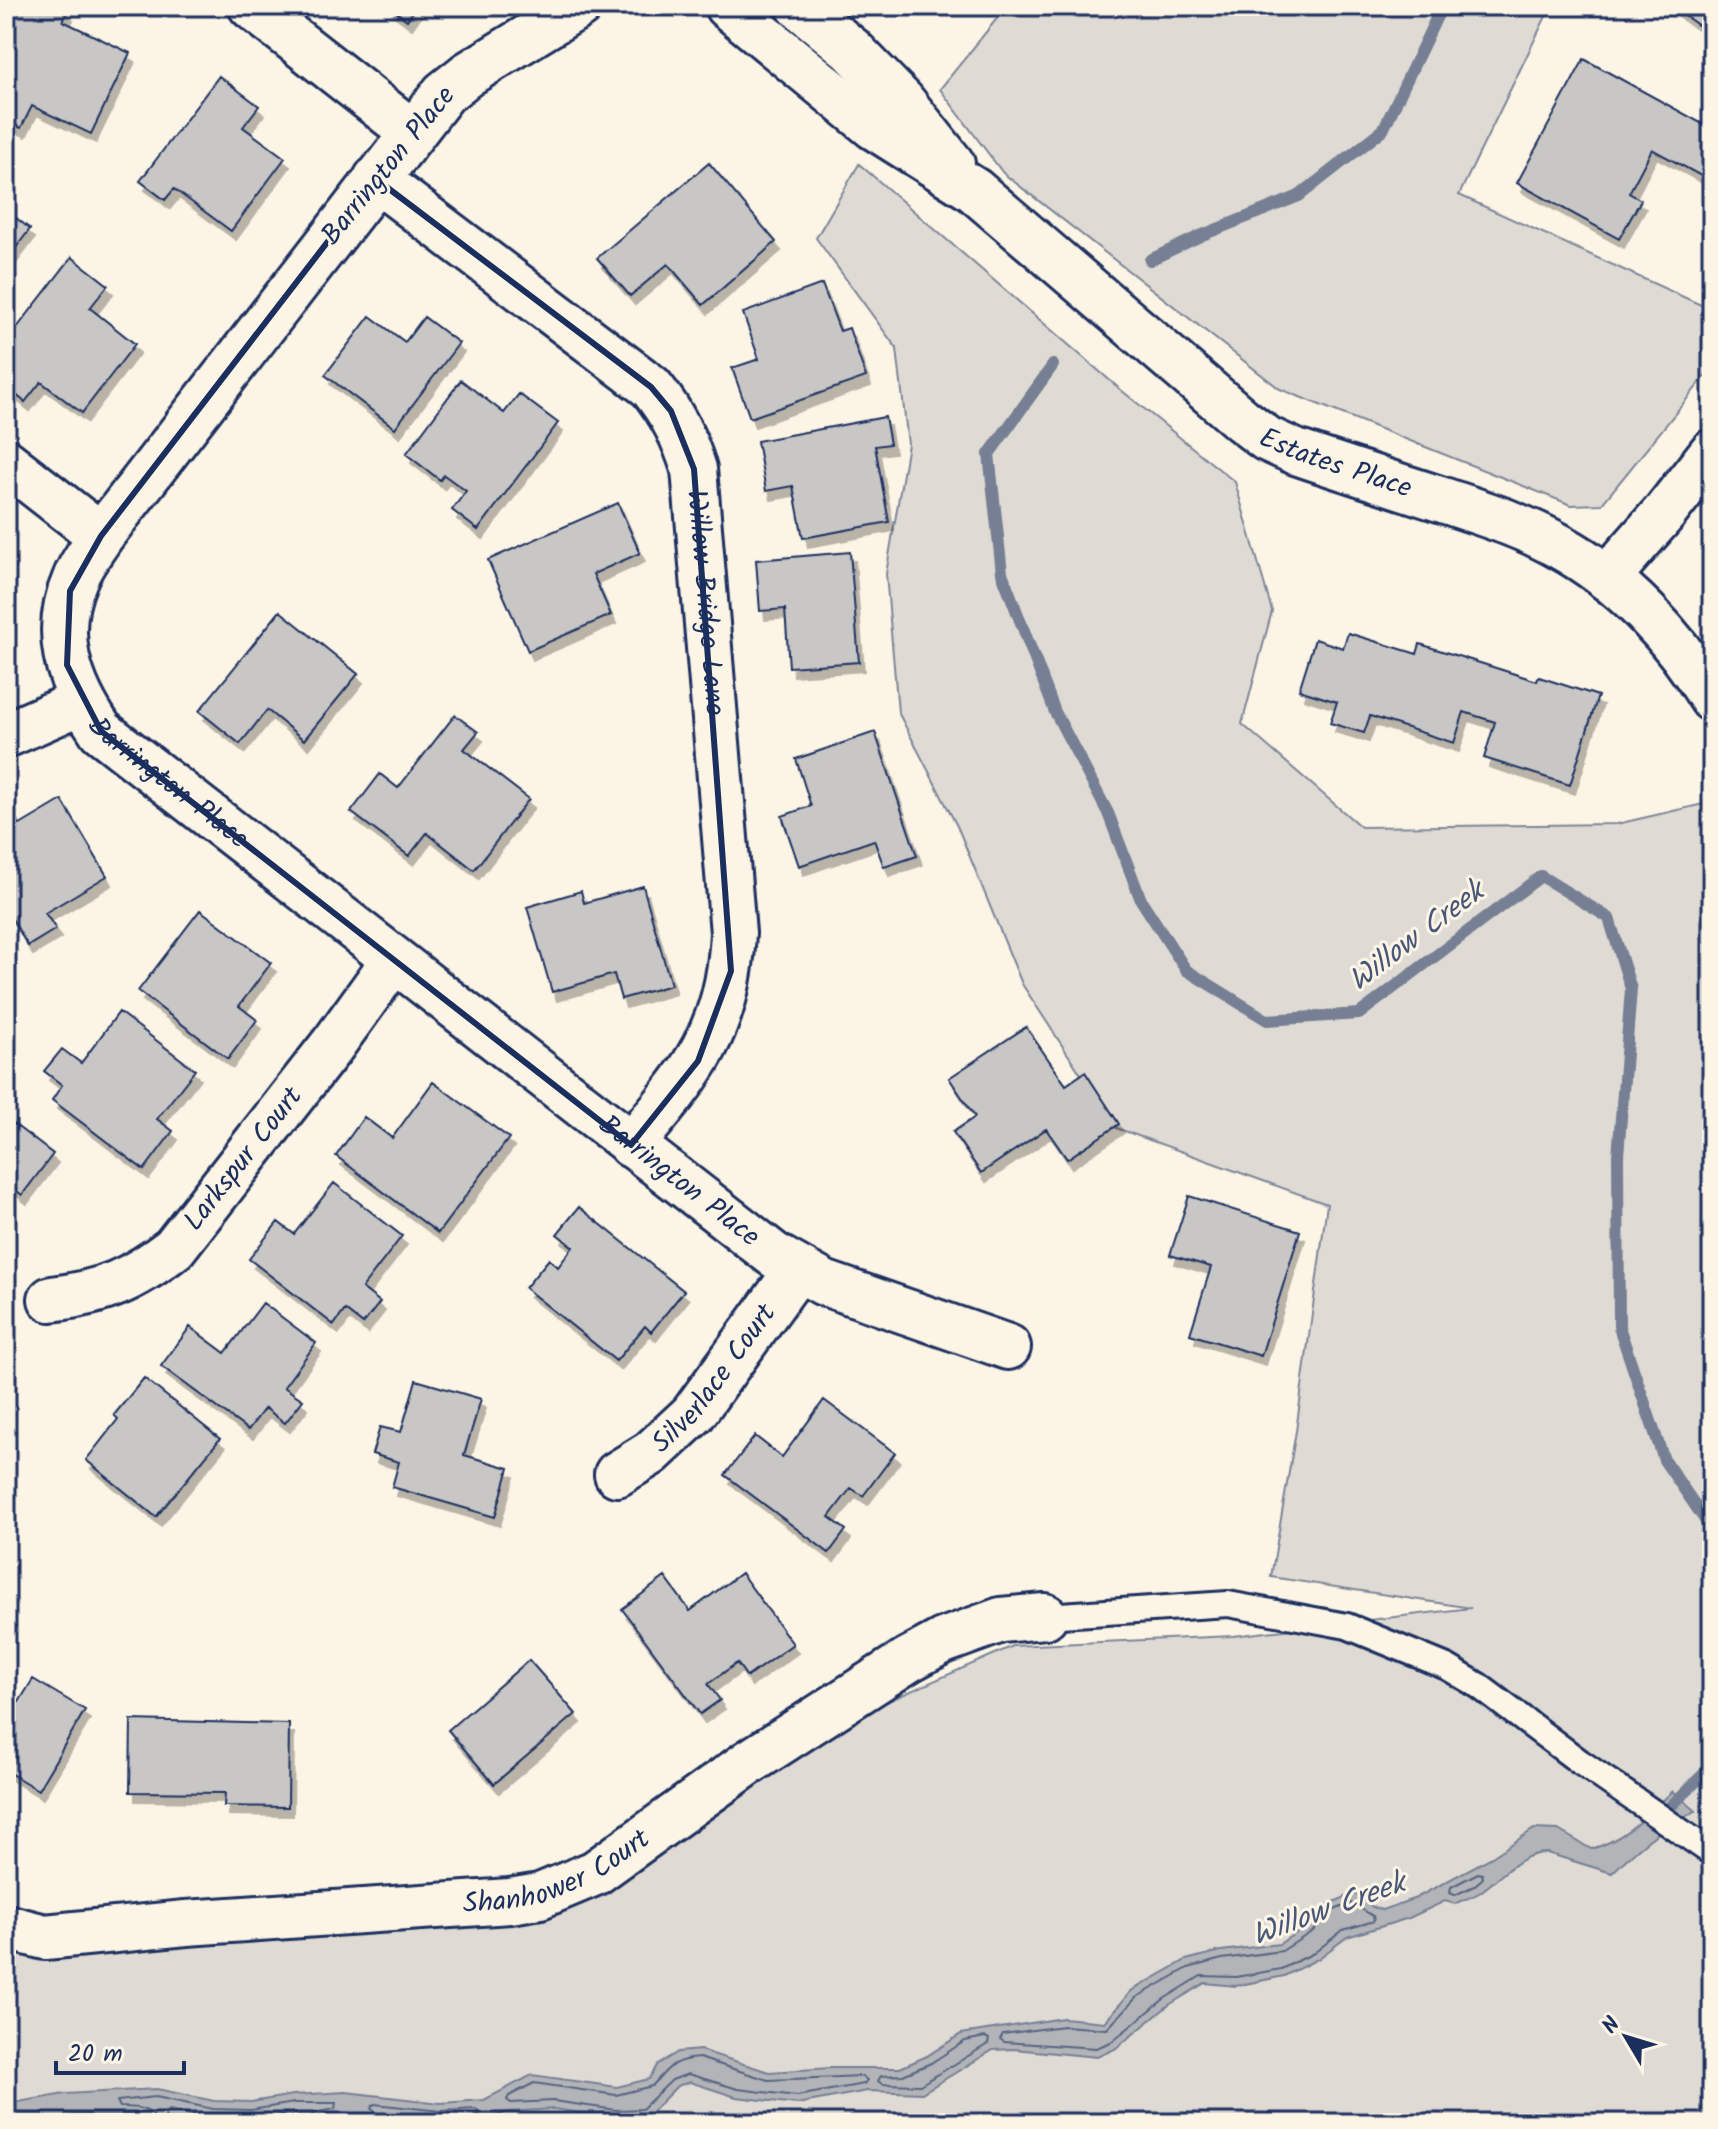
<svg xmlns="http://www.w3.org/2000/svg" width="1718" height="2129" viewBox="0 0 1718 2129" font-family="Kalam,sans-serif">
  <defs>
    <filter id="shadow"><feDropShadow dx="5" dy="9" stdDeviation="0" flood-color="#0004"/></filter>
  </defs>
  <rect width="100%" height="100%" fill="#fcf5e5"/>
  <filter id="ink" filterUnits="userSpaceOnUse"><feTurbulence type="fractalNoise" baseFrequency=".0125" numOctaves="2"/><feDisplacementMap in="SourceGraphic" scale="16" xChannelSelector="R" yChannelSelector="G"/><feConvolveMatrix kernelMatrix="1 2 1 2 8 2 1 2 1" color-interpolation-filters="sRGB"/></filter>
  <g filter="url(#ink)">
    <path fill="#dfdbd4" stroke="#7d8599" stroke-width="2" d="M1007 6H1551L1459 195 1712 310V368L1602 504 1571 505 1280 389 1003 173 940 89Z
      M859 164 1121 390 1235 482 1272 611 1242 724 1361 827 1617 824 1712 802V2123H6V1927L510 1901 748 1763 1013 1646 1233 1636 1471 1608 1271 1577 1296 1431 1327 1204 1116 1128 1022 984 958 828 898 712 886 574 908 444 897 349 816 238Z"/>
    <path fill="#b2b4b8" stroke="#767f94" stroke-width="2" d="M1673 1791 1696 1811C1662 1827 1638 1847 1612 1873L1547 1853C1520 1852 1500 1879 1479 1893 1472 1897 1463 1900 1455 1904L1445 1901 1409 1918 1347 1937 1318 1959 1284 1976 1236 1986 1205 1983 1169 2005 1115 2049 1097 2057 1014 2049 993 2050 922 2093 867 2091 797 2104 736 2097 690 2082 677 2086 647 2117 616 2118 553 2109 508 2112 474 2123H403L347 2116 285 2123H163L131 2115H74L41 2123H6V2104L65 2094 157 2089 214 2101 251 2102 293 2095 346 2092 441 2103 484 2100 532 2075 617 2087 649 2079 658 2064 678 2052 700 2050 769 2072 831 2068H900L927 2056 961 2034 1063 2018 1105 2022 1131 1991 1186 1960 1221 1951 1279 1944 1308 1925 1325 1906 1354 1893 1373 1907 1382 1910 1416 1898 1492 1857 1534 1829 1558 1830 1591 1849C1625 1840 1648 1814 1673 1791Z"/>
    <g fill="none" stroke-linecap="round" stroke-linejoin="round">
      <path stroke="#576482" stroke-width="2" d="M1478 1873 1482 1874 1483 1878 1474 1886 1455 1895 1450 1893 1451 1887Z
        M1351 1903 1373 1916 1374 1921 1343 1930 1314 1953 1281 1969 1236 1977 1201 1976 1164 1999 1111 2042 1096 2048 1004 2042 1000 2039 1003 2034 1063 2026 1107 2029 1137 1997 1188 1968 1222 1959 1282 1951 1313 1931 1330 1912Z
        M985 2037 989 2039 988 2044 920 2085 882 2084 878 2081 881 2076 903 2075 931 2063 965 2041Z
        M699 2058 768 2080 862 2076 867 2080 864 2084 797 2096 738 2089 688 2074 672 2080 642 2109 616 2110 553 2101 511 2103 507 2100 509 2096 534 2083 616 2095 652 2086C670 2067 671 2060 699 2058Z
        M156 2123C154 2107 133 2107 120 2107L117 2101 156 2097 213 2109 251 2110 294 2103H336L335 2109 313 2113 309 2123
        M166 2123 165 2113 169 2110 211 2119 251 2120 295 2113 299 2116V2123
        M382 2123 381 2115 371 2109 374 2104 441 2111 476 2109 479 2113 477 2123
        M392 2123 393 2118 396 2116 440 2121 463 2120 467 2123"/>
      <path stroke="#767f94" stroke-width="12" d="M1150 260 1200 236 1299 196 1383 130 1442 6
        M1053 365 989 454 1002 573 1055 712 1108 813 1141 900 1186 970 1267 1020 1359 1014 1541 876 1609 918 1631 989 1618 1156 1619 1327 1664 1460 1712 1530
        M1669 1808 1712 1766"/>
    </g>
    <path fill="#c8c7c6" stroke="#1b2f5e" stroke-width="2" filter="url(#shadow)" d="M6 6H58L68 11 63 21 130 53 91 134 32 106 21 128 6 121Z
      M388 6H417L407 20Z
      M1671 6H1712V35Z
      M1584 59 1712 129V182L1652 149 1629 193 1641 200 1619 239 1517 183Z
      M219 76 259 106 243 127 285 158 231 231 174 189 165 200 140 181Z
      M709 163 776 242 703 305 668 264 630 296 597 258Z
      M6 210 30 229 6 261Z
      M72 257 108 285 90 308 135 344 82 413 41 382 25 402 6 387V342Z
      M822 284 840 331 849 328 866 377 750 418 732 368 759 359 743 313Z
      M370 316 405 342 424 317 459 343 395 428 325 375Z
      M461 380 504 413 519 394 558 423 478 530 452 510 466 491 444 475 440 480 406 454Z
      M885 417 890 444 875 446 889 522 803 538 793 486 766 491 757 441Z
      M618 503 640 553 593 574 611 615 528 651 488 560Z
      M850 552 859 662 789 667 785 609 760 611 756 560Z
      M280 611 358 674 304 740 267 710 240 744 199 711Z
      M1348 633 1417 654 1420 644 1537 681 1539 677 1598 696 1570 785 1484 758 1495 722 1464 712 1454 743 1370 716 1364 733 1330 723 1337 702 1299 690 1315 639 1343 648Z
      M455 715 478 732 464 749 529 799 474 870 427 833 409 856 351 812 380 774 398 788Z
      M875 732 917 856 884 867 874 840 799 866 782 816 811 806 796 759Z
      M62 800 107 876 45 913 56 929 28 946 6 909V804L20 825Z
      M643 886 671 985 621 999 614 974 552 992 527 907 581 891 584 903Z
      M200 910 271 963 239 1006 257 1020 228 1059 138 991Z
      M119 1012 195 1070 157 1119 173 1131 144 1170 52 1100 62 1085 44 1071 62 1049 81 1063Z
      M1026 1027 1066 1085 1085 1072 1119 1124 1067 1159 1046 1129 981 1173 953 1132 975 1117 949 1078Z
      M433 1082 509 1138 438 1233 336 1156 364 1117 392 1138Z
      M6 1118 53 1154 22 1195 6 1182Z
      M334 1183 402 1236 362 1288 380 1302 363 1324 345 1310 334 1325 249 1259 278 1222 294 1234Z
      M1189 1196 1300 1231 1261 1356 1190 1334 1211 1267 1170 1255Z
      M579 1207 684 1291 651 1332 645 1326 616 1361 525 1288 549 1259 558 1267 573 1247 557 1234Z
      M263 1303 316 1343 284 1387 303 1400 285 1423 265 1408 248 1430 161 1366 190 1327 225 1353Z
      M144 1378 220 1439 156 1517 86 1460 118 1419 114 1415Z
      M416 1380 481 1399 464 1455 509 1468 495 1517 392 1487 399 1462 372 1454 380 1427 401 1432Z
      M824 1400 895 1453 863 1496 851 1488 829 1517 846 1530 829 1553 725 1475 755 1436 782 1457Z
      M741 1573 793 1644 747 1677 737 1663 708 1684 720 1700 700 1714 622 1609 665 1577 690 1611Z
      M529 1660 576 1714 494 1784 448 1730Z
      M33 1679 85 1710 38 1790 6 1771V1695L19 1702Z
      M131 1720 289 1724 288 1807 224 1806 225 1793 130 1792Z"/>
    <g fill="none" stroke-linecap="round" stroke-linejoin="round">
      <defs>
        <path id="service" d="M1045 1616 1228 1604 1347 1626 1447 1667 1479 1686 1580 1762 1712 1853"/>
        <g id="minor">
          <path d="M251 6 412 132"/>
          <path id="s1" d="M579 6 468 74 444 93 101 536C92 550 81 563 75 579 51 634 69 685 101 731L774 1255 824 1283 1008 1347"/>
          <path id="s2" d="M727 6 874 127 974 190 1242 420 1267 439 1296 452C1346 469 1396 485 1446 501 1485 514 1524 526 1559 546 1623 581 1675 637 1712 699"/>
          <path d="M799 6 851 49 902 101 952 164"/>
          <path id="s3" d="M376 179 651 387C672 413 684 437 694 469L733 933C728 1032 693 1072 631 1145"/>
          <path d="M6 462 101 536"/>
          <path d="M1607 578 1665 512 1712 452"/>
          <path d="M6 735 81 702"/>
          <path id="s4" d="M51 1299C103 1293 133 1280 174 1248L334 1043 393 961"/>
          <path id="s5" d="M617 1474 651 1453 693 1414 797 1270"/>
          <path id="s6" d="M6 1927 45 1937 186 1923 510 1901 540 1896 595 1873 748 1763 908 1660 943 1641 1001 1620 1045 1616"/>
        </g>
      </defs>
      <use href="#service" stroke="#1b2f5e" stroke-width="30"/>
      <use href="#minor" stroke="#1b2f5e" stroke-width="50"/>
      <use href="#service" stroke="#fcf5e5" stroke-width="24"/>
      <use href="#minor" stroke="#fcf5e5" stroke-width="44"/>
    </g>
  </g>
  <path fill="none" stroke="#1b2f5e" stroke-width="6" stroke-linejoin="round" d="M376 179 651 387 671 411 694 469 731 971 698 1061 631 1145 101 731 67 665 70 591 101 536Z"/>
  <g text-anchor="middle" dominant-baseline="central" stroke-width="6" stroke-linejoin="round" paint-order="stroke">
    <g font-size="28" fill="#1b2f5e" stroke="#fcf5e5">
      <text transform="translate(389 166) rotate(-51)">Barrington Place</text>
      <text stroke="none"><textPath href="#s2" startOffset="766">Estates Place</textPath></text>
      <text stroke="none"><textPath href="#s3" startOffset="572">Willow Bridge Lane</textPath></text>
      <text stroke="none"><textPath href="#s1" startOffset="1018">Barrington Place</textPath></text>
      <text stroke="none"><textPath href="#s4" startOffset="248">Larkspur Court</textPath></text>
      <text stroke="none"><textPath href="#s1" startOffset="1666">Barrington Place</textPath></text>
      <text stroke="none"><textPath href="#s5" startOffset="138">Silverlace Court</textPath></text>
      <text stroke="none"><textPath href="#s6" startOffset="560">Shanhower Court</textPath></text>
    </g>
    <g font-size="30" font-style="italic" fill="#485779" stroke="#fcf5e5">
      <text transform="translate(1417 937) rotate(-37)">Willow Creek</text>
      <text transform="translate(1329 1910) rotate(-20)">Willow Creek</text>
    </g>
  </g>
  <rect width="1718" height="2129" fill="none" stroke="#fcf5e5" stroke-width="32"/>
  <rect x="16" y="16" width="1686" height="2097" fill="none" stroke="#1b2f5e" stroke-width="3" filter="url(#ink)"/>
  <g transform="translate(1626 2037) rotate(308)" stroke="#fcf5e5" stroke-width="6" paint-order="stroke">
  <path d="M0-6L14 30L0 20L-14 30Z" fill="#1b2f5e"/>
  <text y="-12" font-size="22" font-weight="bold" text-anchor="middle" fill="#1b2f5e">N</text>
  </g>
  <path d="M56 2061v12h128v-12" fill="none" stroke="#1b2f5e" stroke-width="4"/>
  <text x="68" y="2061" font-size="24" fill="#1b2f5e" stroke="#fcf5e5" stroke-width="6" paint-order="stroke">20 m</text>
</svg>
